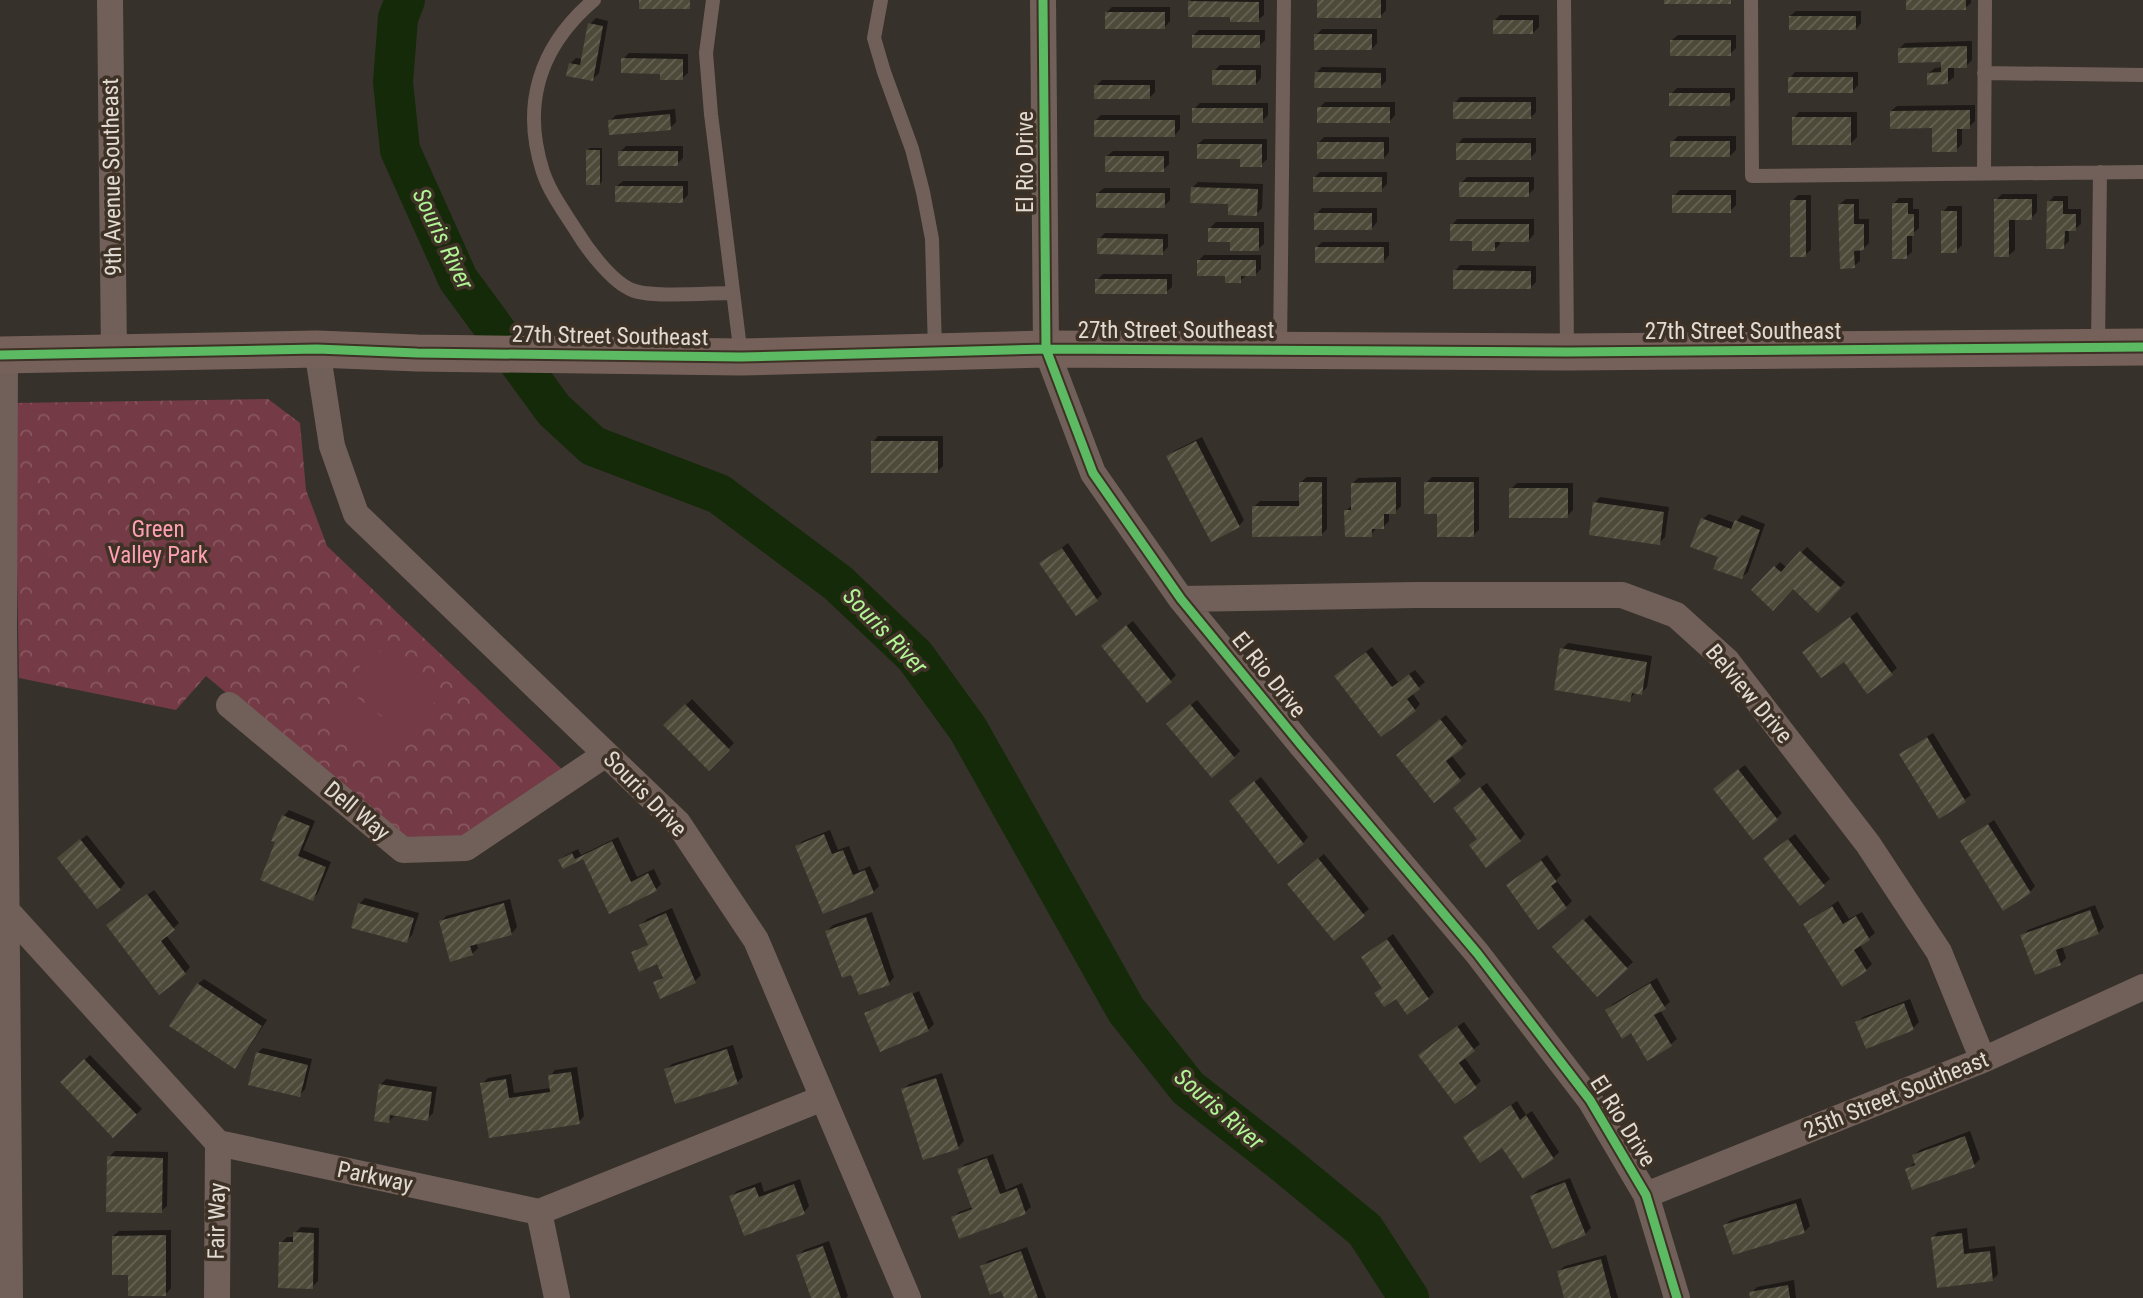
<svg xmlns="http://www.w3.org/2000/svg" width="2143" height="1298" viewBox="0 0 2143 1298" font-family="'Roboto Condensed',sans-serif">
  <defs>
    <pattern id="park-crowns" width="20" height="18" patternUnits="userSpaceOnUse" patternTransform="scale(1.75)"><rect width="20" height="18" fill="#743b46"/><path d="M2 6a3 3 0 1 1 6 0M12 15a3 3 0 1 1 6 0" fill="none" stroke="#885760"/></pattern>
    <pattern id="building-hatch" width="6" height="6" patternUnits="userSpaceOnUse" patternTransform="scale(1.75)"><rect width="6" height="6" fill="#4d4a3a"/><path d="M-1 1l2-2M0 6l6-6M5 7l2-2" fill="none" stroke="#666456"/></pattern>
  </defs>
  <rect width="100%" height="100%" fill="#37312b"/>
  <path fill="url(#park-crowns)" d="M268 399 300 423 306 490 327 546 568 775 468 843 407 844 206 676 176 710 19 678 14 403Z"/>
  <path fill="#743b46" d="M375 648 438 698 414 728 351 678Z
    M344 687 407 737 383 767 320 717Z"/>
  <path fill="#0007" d="M1191 0H1264V15L1258 20 1232 16 1190 2Z
    M1318 0H1386V10L1381 16Z
    M1907 0H1971V3L1965 8Z
    M1112 7H1170V21L1165 27 1106 13Z
    M1796 11H1861V23L1856 29 1790 16Z
    M1500 15H1539V27L1533 33 1494 21Z
    M596 18 608 21 599 73 593 79 570 64 576 58 583 59 590 24Z
    M1322 29H1377V43L1372 49 1316 35Z
    M1199 30H1265V40L1259 46 1193 36Z
    M1678 35H1736V48L1730 54 1672 40Z
    M1972 41V60L1966 66H1954V77L1948 82 1929 73 1935 68 1943 67V60L1900 48 1905 43Z
    M629 53 688 54V73L682 78 623 59Z
    M1220 65H1261V78L1256 84 1214 71Z
    M1322 67 1386 68V81L1381 86 1316 73Z
    M1795 72H1858V85L1853 91 1790 78Z
    M1102 80H1155V92L1149 98 1096 86Z
    M1677 88H1735V99L1729 104 1671 94Z
    M1460 97H1536V112L1530 118 1455 103Z
    M1325 102H1395V115L1390 121 1319 108Z
    M1200 103H1268V115L1262 121 1194 109Z
    M1975 105V121L1969 127H1962V144L1956 150 1933 127 1891 111 1897 106Z
    M675 109 676 122 670 128 610 121 616 115Z
    M1799 112H1857V137L1851 143 1794 118Z
    M1101 115H1180V129L1175 135 1096 120Z
    M1678 136H1736V150L1730 156 1672 142Z
    M1324 137H1389V152L1384 158 1318 143Z
    M1463 138H1536V152L1530 158 1458 144Z
    M1204 139H1267V159L1261 165 1198 144Z
    M626 146H683V158L677 164 620 152Z
    M590 148H602V181L600 184 588 150Z
    M1113 151H1169V164L1163 170 1107 156Z
    M1320 172H1387V184L1381 190 1315 177Z
    M1467 177H1534V189L1528 195 1461 183Z
    M623 181H688V195L682 201 617 186Z
    M1198 182 1263 184 1262 208 1256 214 1192 188Z
    M1104 188H1170V200L1164 206 1098 193Z
    M1680 190H1736V205L1730 211 1674 196Z
    M2002 194H2037V212L2031 218H2015V250L2009 255 1996 200Z
    M1798 195H1811V250L1805 255 1792 201Z
    M2054 196H2068V209H2081V224L2075 229H2069V241L2063 247 2049 202Z
    M1899 198H1913V209H1919V228L1912 234V252L1906 257 1893 204Z
    M1846 199H1859V219H1869V243L1863 249H1860V261L1854 266 1840 204Z
    M1948 206H1962V245L1956 251 1943 212Z
    M1322 208H1377V222L1372 228 1316 214Z
    M1457 219H1534V234L1529 240H1500V244L1495 249 1474 239 1452 225Z
    M1216 222H1264V244L1258 249 1231 241 1210 228Z
    M1105 233 1168 234V247L1162 253 1099 239Z
    M1322 242H1389V255L1384 261 1316 248Z
    M1204 255H1261V269L1256 274H1247L1240 281 1198 261Z
    M1460 265 1536 266V282L1530 288 1455 271Z
    M1103 274H1172V287L1166 292 1097 280Z
    M878 436H943V466L937 472 873 442Z
    M1202 437 1244 520 1239 526 1169 457 1174 451Z
    M1307 477H1327V529L1321 535 1254 507 1260 501H1301V482Z
    M1401 477V506L1395 512H1389V521L1383 527H1377L1371 535 1346 511 1353 504 1352 484 1358 478Z
    M1432 477H1479V530L1473 535 1439 512 1426 483Z
    M1517 483H1573V510L1567 516 1511 489Z
    M1600 497 1669 507 1665 537 1659 543 1595 503Z
    M1709 514 1735 523 1742 515 1765 524 1748 572 1742 577 1720 556 1703 519Z
    M1068 543 1102 594 1097 599 1042 563Z
    M1807 547 1845 582 1818 611 1793 587 1754 590 1780 562 1787 568Z
    M1857 612 1897 668 1891 673 1844 659 1810 647Z
    M1133 621 1176 675 1170 681 1109 640Z
    M1568 643 1652 656 1647 687 1641 693 1636 692 1629 700 1562 649Z
    M1372 647 1398 682 1415 670 1425 682 1412 693 1420 704 1415 710 1342 670Z
    M692 699 734 743 709 768 666 725Z
    M1197 700 1240 751 1234 757 1174 719Z
    M1446 715 1467 741 1451 755 1466 774 1434 800 1404 749Z
    M1933 733 1971 795 1939 817 1901 754 1907 749Z
    M1745 765 1782 813 1776 819 1721 783Z
    M1261 777 1308 837 1303 843 1237 796Z
    M1487 783 1525 834 1520 840 1461 802Z
    M289 810 315 821 303 850 331 862 318 893 312 899 277 841 284 816Z
    M1994 820 2035 886 2030 892 1962 842Z
    M830 830 838 850 849 846 859 871 870 866 879 886 873 892 797 846 803 841Z
    M1795 834 1830 879 1801 903 1771 853Z
    M87 835 125 883 120 889 65 852Z
    M618 837 637 877 654 869 661 884 656 889 610 911 583 857 563 867 560 860 566 855 578 849 581 855Z
    M1324 854 1369 909 1363 914 1295 878Z
    M1547 855 1561 875 1556 880 1572 901 1566 907 1514 880Z
    M154 890 179 923 166 935 190 967 185 973 114 920Z
    M365 898 419 913 412 935 406 941 354 926 360 903Z
    M510 899 517 927 512 933 476 943 478 948 472 954 441 922 446 916Z
    M1838 901 1849 919 1862 912 1875 933 1860 945 1872 964 1866 970 1805 924Z
    M2095 905 2104 927 2098 933 2062 946 2066 958 2060 964 2022 936 2028 930Z
    M672 908 701 975 695 981 661 997 655 983 664 976 658 962 633 953 638 948V951L656 943 641 925 647 919Z
    M872 912 894 977 889 983 852 972 827 931 833 925Z
    M1590 915 1633 962 1598 995 1555 947Z
    M1393 934 1434 992 1428 998 1396 996 1384 987 1363 957Z
    M1657 978 1670 1002 1660 1010 1677 1039 1671 1044 1648 1058 1631 1031 1607 1010 1613 1004Z
    M204 979 267 1020 240 1061 198 984Z
    M919 991 934 1024 928 1030 866 1013 870 1009V1012Z
    M1910 999 1919 1022 1913 1028 1867 1046 1857 1023 1863 1017Z
    M1464 1022 1480 1044 1464 1057 1481 1081 1475 1086 1426 1049Z
    M733 1045 743 1077 737 1082 666 1070 672 1064Z
    M263 1048 312 1059 305 1089 300 1095 257 1053Z
    M90 1055 142 1109 113 1136 62 1082Z
    M577 1067 584 1116 579 1122 490 1136 482 1084 488 1078 511 1074 514 1093 551 1088 550 1076 555 1070Z
    M942 1073 964 1141 958 1147 924 1158 903 1090 909 1084Z
    M386 1079 437 1087 433 1113 427 1119 394 1116 389 1121 380 1085Z
    M1517 1101 1526 1115 1532 1111 1559 1152 1553 1158 1465 1137Z
    M1970 1131 1980 1159 1974 1165 1914 1187 1907 1169 1916 1162 1914 1155 1920 1150Z
    M115 1151 168 1152 167 1206 161 1211 109 1157Z
    M993 1154 1006 1190 1022 1183 1031 1207 1025 1212 953 1218 959 1212 973 1207 959 1170 965 1164Z
    M1570 1178 1591 1228 1585 1234 1532 1196 1538 1190Z
    M800 1179 809 1206 804 1212 731 1197 737 1191 761 1182 764 1192Z
    M1801 1198 1810 1226 1804 1232 1725 1225 1731 1220Z
    M301 1227 319 1228 318 1281 312 1287 281 1243 287 1237H295V1233Z
    M1967 1228 1969 1249 1995 1246 1998 1274 1992 1280 1933 1237 1938 1232Z
    M171 1230V1288L166 1294 130 1273 113 1236 119 1231Z
    M829 1241 848 1296 846 1298H813L798 1256 804 1250Z
    M1027 1247 1046 1298H1006L1002 1288 982 1267 988 1261Z
    M1606 1255 1618 1298H1566L1559 1271 1565 1266Z
    M1794 1280 1796 1298H1752L1751 1293 1757 1287Z"/>
  <g fill="none" stroke-linecap="round" stroke-linejoin="round">
    <path stroke="#142a08" stroke-width="40" d="M405 0 398 18 393 82 400 150 458 279 554 410 593 446 719 494 838 583 915 656 968 729 1126 1010 1188 1088 1281 1161 1365 1230 1409 1298"/>
  </g>
  <path fill="url(#building-hatch)" d="M639 0H690V9H639Z
    M1317 0H1381V18H1317Z
    M1664 0H1731V4H1664Z
    M1906 0H1966V10H1906Z
    M1188 1 1259 2V22H1230V17H1188Z
    M1105 12H1165V29H1105Z
    M1789 16H1856V30H1789Z
    M1493 20H1533V34H1493Z
    M588 23 603 26 593 81 566 76 569 63 580 65Z
    M1314 34H1372V50H1314Z
    M1192 35H1260V48H1192Z
    M1670 40H1731V56H1670Z
    M1967 46V68H1948V84L1927 85V73L1941 72V62L1898 63V48Z
    M621 58 683 59V80H660V74L621 73Z
    M1212 70H1256V85H1212Z
    M1315 72 1381 73V88H1314Z
    M1788 77H1853V93H1788Z
    M1094 85H1150V99H1094Z
    M1669 93H1730V106H1669Z
    M1453 102H1531V119H1453Z
    M1317 107H1390V123H1317Z
    M1192 108H1263V123H1192Z
    M1970 110V129H1957V152H1932V128L1890 129V111Z
    M670 114 671 130 609 135 608 120Z
    M1792 117H1851V145H1792Z
    M1094 120H1175V137H1094Z
    M1670 141H1730V157H1670Z
    M1317 142H1384V159H1317Z
    M1456 143H1531V160H1456Z
    M1197 144H1262V167H1240V159H1197Z
    M586 150H600V185H586Z
    M618 151H678V166H618Z
    M1105 156H1164V172H1105Z
    M1313 177H1382V192H1313Z
    M1459 182H1529V197H1459Z
    M615 186H683V203L615 202Z
    M1191 187 1258 189 1257 216 1228 215V204L1190 203Z
    M1096 193H1165V208H1096Z
    M1672 195H1731V213H1672Z
    M1994 199H2032V220H2009V257H1994Z
    M1790 200H1806V257H1790Z
    M2047 201H2063V214H2076V231H2065L2064 249H2046Z
    M1892 203H1908V214H1914V236H1907V259H1892Z
    M1838 204H1854V224H1864V250L1854 251 1855 268 1840 269Z
    M1941 211H1957V253H1941Z
    M1314 213H1372V230H1314Z
    M1450 224H1529V242H1495V251H1472V241H1450Z
    M1208 228H1259V251H1230V242H1208Z
    M1097 238 1163 239V255L1097 254Z
    M1315 247H1384V263H1315Z
    M1197 260H1256V276H1241V283H1225V276H1197Z
    M1453 270 1531 271V289H1453Z
    M1095 279H1167V294H1095Z
    M871 441H938V473H871Z
    M1196 441 1240 527 1211 542 1166 456Z
    M1299 482H1322V536L1252 537V506H1299Z
    M1396 482V514H1384V529H1372V537H1345L1344 510H1351V483Z
    M1424 482H1474V537H1437V514H1424Z
    M1509 488H1568V518H1509Z
    M1593 502 1664 512 1660 545 1589 535Z
    M1701 518 1731 529 1735 520 1760 530 1742 579 1713 569 1718 557 1690 547Z
    M1062 548 1098 601 1076 616 1039 563Z
    M1800 551 1841 588 1818 613 1793 589 1773 611 1751 590 1774 566 1781 572Z
    M1850 617 1893 675 1867 694 1844 662 1821 678 1802 652Z
    M1126 625 1172 682 1147 703 1101 646Z
    M1560 648 1647 662 1642 695 1632 693 1630 702 1554 690Z
    M1366 652 1392 687 1409 674 1420 689 1407 699 1416 711 1381 737 1334 676Z
    M685 704 730 750 709 771 663 725Z
    M1190 704 1235 758 1212 778 1166 724Z
    M1440 719 1463 748 1446 761 1461 781 1434 803 1396 755Z
    M1927 737 1966 802 1939 819 1899 754Z
    M1738 769 1778 820 1753 840 1713 789Z
    M1254 781 1304 844 1278 864 1229 801Z
    M1480 787 1521 841 1486 868 1469 845 1477 839 1453 808Z
    M282 815 310 826 298 856 326 867 313 901 260 880 275 842 271 841Z
    M1988 824 2031 893 2003 911 1960 841Z
    M824 834 832 854 843 850 853 875 865 870 874 893 823 914 795 846Z
    M80 839 121 890 97 909 57 858Z
    M1788 839 1825 886 1800 906 1763 858Z
    M612 841 631 882 648 873 657 891 609 914 583 859 563 869 558 860 572 853 575 859Z
    M1318 858 1365 916 1334 941 1287 884Z
    M1541 860 1557 882 1551 886 1567 908 1538 930 1506 885Z
    M147 894 175 930 161 941 186 974 159 995 106 925Z
    M358 903 414 918 407 943 351 928Z
    M504 903 512 935 470 946 473 955 450 962 439 921Z
    M1832 906 1843 924 1856 916 1870 940 1854 950 1867 971 1842 987 1803 924Z
    M2090 910 2099 934 2056 950 2061 965 2035 975 2020 935Z
    M666 913 696 983 660 999 653 982 663 978 657 964 639 972 631 952 648 945 639 925Z
    M866 917 890 985 859 995 851 975 842 978 825 931Z
    M1583 919 1628 969 1597 997 1552 947Z
    M1387 939 1429 999 1407 1015 1396 999 1384 1007 1374 993 1382 988 1361 957Z
    M197 983 262 1026 235 1069 169 1026Z
    M1650 983 1666 1009 1654 1015 1672 1046 1647 1061 1631 1033 1622 1039 1605 1010Z
    M912 992 929 1031 880 1052 864 1013Z
    M1904 1003 1914 1030 1866 1049 1855 1022Z
    M1457 1026 1475 1051 1459 1063 1477 1088 1455 1104 1418 1055Z
    M727 1049 738 1084 675 1104 664 1069Z
    M256 1052 308 1065 300 1097 248 1085Z
    M84 1059 137 1115 113 1138 60 1082Z
    M571 1072 580 1124 489 1138 480 1083 506 1079 509 1098 550 1092 548 1075Z
    M936 1078 959 1149 923 1160 901 1089Z
    M379 1084 432 1092 428 1121 390 1115 389 1123 374 1121Z
    M1511 1105 1520 1120 1526 1115 1554 1159 1523 1179 1502 1148 1480 1163 1463 1137Z
    M1965 1136 1975 1167 1912 1190 1905 1169 1915 1165 1912 1155Z
    M107 1156 163 1158 162 1213 106 1212Z
    M987 1158 1000 1194 1017 1188 1026 1214 959 1239 951 1217 972 1209 957 1169Z
    M1565 1182 1586 1235 1552 1249 1530 1196Z
    M794 1184 805 1214 744 1236 729 1196 755 1187 759 1197Z
    M1796 1203 1805 1233 1733 1255 1723 1225Z
    M293 1232 314 1233 313 1289 278 1288 279 1242H293Z
    M1962 1233 1964 1254 1990 1251 1993 1281 1937 1288 1931 1237Z
    M166 1235V1296H128V1275H112V1236Z
    M823 1246 841 1298H811L796 1255Z
    M1021 1251 1038 1298H1004L1001 1291 990 1295 980 1266Z
    M1601 1259 1611 1298H1564L1557 1271Z
    M1788 1285 1790 1298H1750L1749 1292Z"/>
  <g fill="none" stroke-linecap="round" stroke-linejoin="round">
    <path stroke="#716059" stroke-width="14" d="M594 0C540 46 521 104 543 172 550 193 565 213 577 232 588 250 612 282 632 290 650 298 710 293 733 293
      M713 0 706 53 711 114 741 356
      M881 0 874 38 884 72 912 149 923 192 932 239 935 351
      M1564 0 1567 352
      M1751 0 1752 176 2143 172
      M1984 73 2143 75
      M1984 173 1985 0
      M2098 346 2100 172
      M1280 349 1284 0"/>
    <path stroke="#716059" stroke-width="26" d="M110 0 114 354
      M1043 0 1046 349 1093 473 1181 599 1301 745 1477 953 1590 1100 1646 1195 1677 1298
      M317 349 332 446 356 514 678 823 756 940 908 1298
      M5 355 4 625 10 1298
      M1181 599 1416 595H1622L1676 615 1727 661 1868 844 1939 952 1983 1060
      M229 705 403 850 466 848 606 754
      M8 912 218 1143 539 1212 823 1098
      M1646 1195 1983 1060 2143 987
      M539 1212 557 1298
      M217 1298 218 1143"/>
    <path stroke="#76615a" stroke-width="37" d="M0 355 317 349 417 353 741 357 1046 349 1567 352 2143 347"/>
    <defs>
      <path id="cycleway" d="M1043 0 1046 349 1093 473 1181 599 1301 745 1477 953 1590 1100 1646 1195 1677 1298
        M0 355 317 349 417 353 741 357 1046 349 1567 352 2143 347"/>
    </defs>
    <use href="#cycleway" stroke="#3d3225" stroke-width="13"/>
    <use href="#cycleway" stroke="#5cba63" stroke-width="9"/>
  </g>
  <g text-anchor="middle" dominant-baseline="central" stroke-width="7" stroke-linejoin="round" paint-order="stroke">
    <g font-size="23" fill="#e2dbd3" stroke="#3d3225">
      <text transform="translate(1025 162) rotate(-90)">El Rio Drive</text>
      <text transform="translate(112 177) rotate(-91)">9th Avenue Southeast</text>
      <text x="1176" y="330">27th Street Southeast</text>
      <text x="1743" y="331">27th Street Southeast</text>
      <text transform="translate(610 336) rotate(1)">27th Street Southeast</text>
      <text transform="translate(1269 675) rotate(51)">El Rio Drive</text>
      <text transform="translate(1749 694) rotate(50)">Belview Drive</text>
      <text transform="translate(645 794) rotate(46)">Souris Drive</text>
      <text transform="translate(357 811) rotate(40)">Dell Way</text>
      <text transform="translate(1896 1095) rotate(-22)">25th Street Southeast</text>
      <text transform="translate(1623 1121) rotate(58)">El Rio Drive</text>
      <text transform="translate(375 1177) rotate(12)">Parkway</text>
      <text transform="translate(217 1221) rotate(-89)">Fair Way</text>
    </g>
    <g font-size="23" fill="#fea0b1" stroke="#3d3225">
      <text x="158" y="529">Green<tspan x="158" dy="26">Valley Park</tspan></text>
    </g>
    <g font-size="24" font-style="italic" fill="#b1f496" stroke="#3d3225">
      <text transform="translate(443 239) rotate(64)">Souris River</text>
      <text transform="translate(885 631) rotate(46)">Souris River</text>
      <text transform="translate(1219 1109) rotate(41)">Souris River</text>
    </g>
  </g>
</svg>
